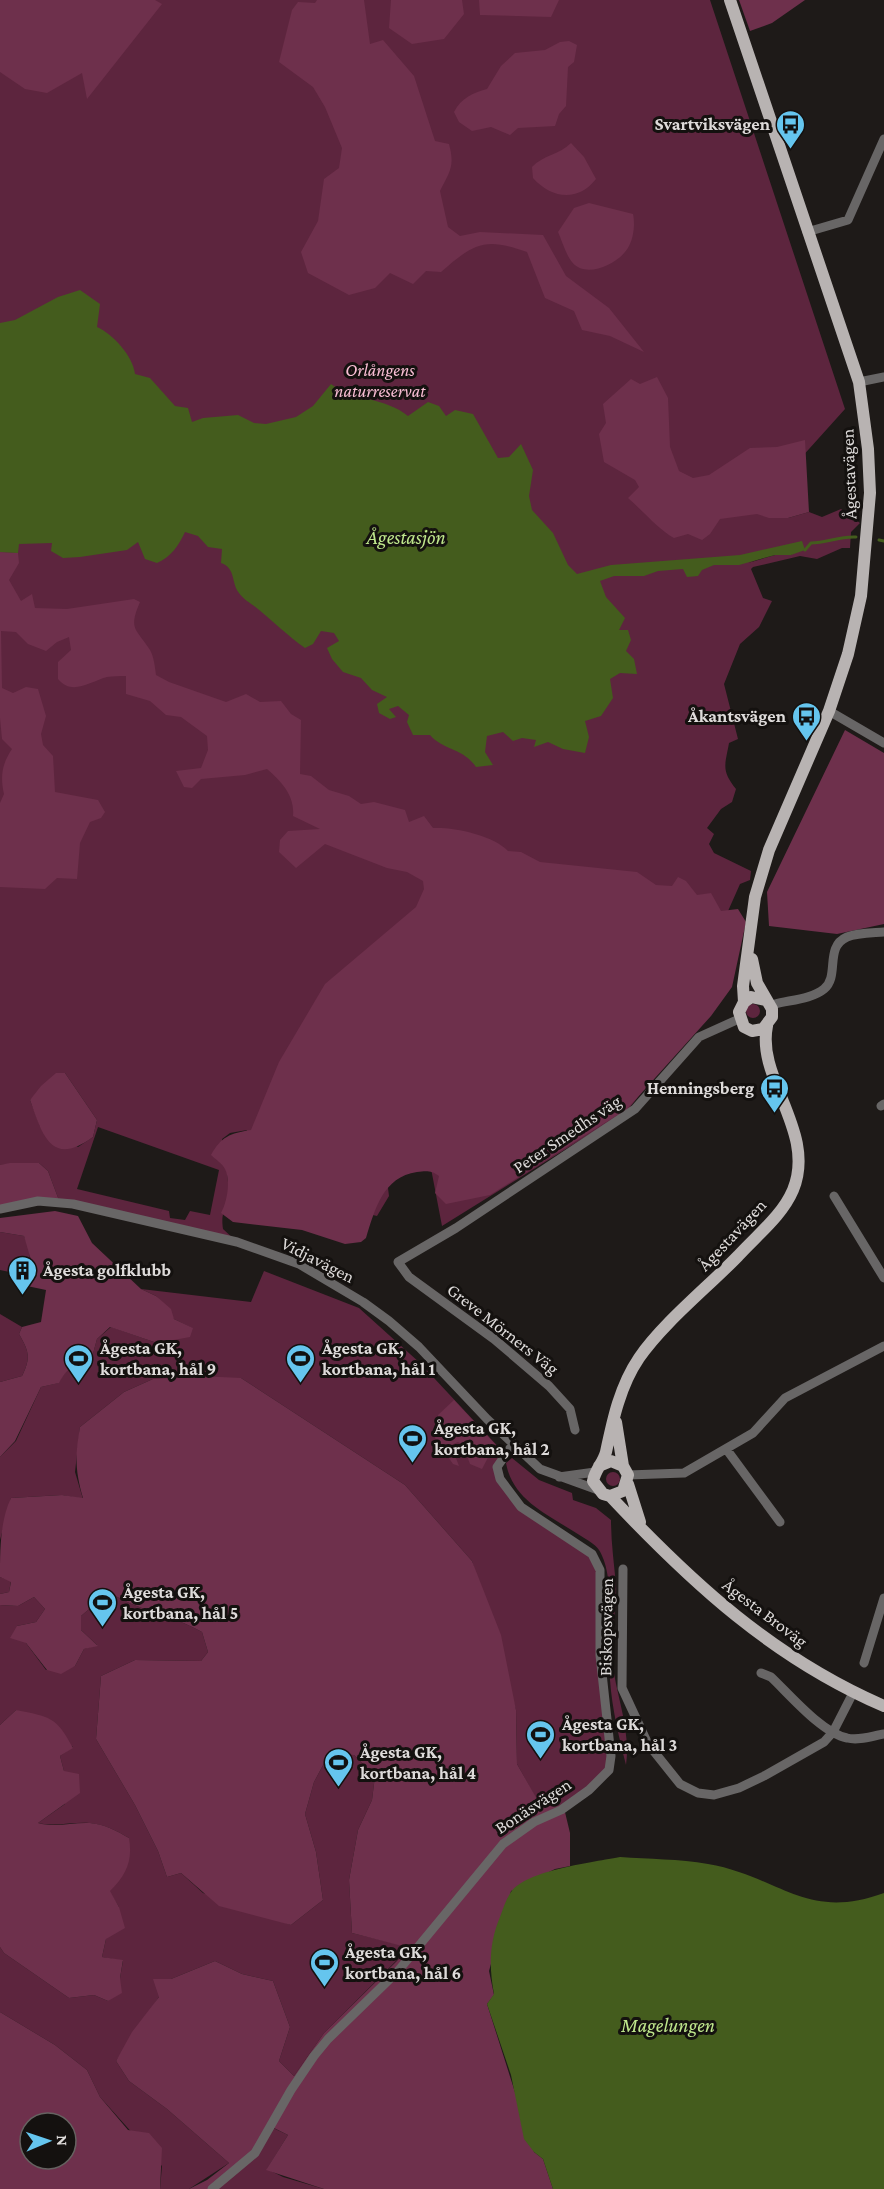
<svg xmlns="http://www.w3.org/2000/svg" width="884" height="2189" viewBox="0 0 884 2189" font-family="'Crimson Pro',serif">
  <rect width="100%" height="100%" fill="#1e1a18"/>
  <path fill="#5d253e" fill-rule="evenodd" d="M0 0H710L845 409 773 489 788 518 809 512 822 517 841 509 860 523 851 532 850 548H842L817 559 800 556 753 567 751 569 763 598 772 601 759 627 740 644 724 684 738 739 729 743C725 766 721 770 736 789L732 802 721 809 707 828 714 834 709 844 714 853 751 871 750 880 740 884 713 945 698 1020 627 1111 442 1226 429 1158 387 1180 389 1196 377 1216 230 1182 247 1130 230 1133 222 1139C224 1159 231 1181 227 1201 224 1213 221 1215 223 1229L237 1242 60 1203 48 1171 39 1163 0 1165ZM802 542 791 555H775L748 563ZM65 1073 97 1120 93 1137 78 1147 40 1126 30 1100ZM98 1127 219 1170 210 1215 190 1211 185 1220 170 1218 169 1211 77 1189Z
    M746 1011a7 7 0 1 1 14 0a7 7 0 1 1-14 0Z
    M0 1232 24 1236 30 1250 29 1276 0 1270Z
    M264 1271 359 1308 420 1363 504 1453 497 1467 509 1494 576 1541 600 1571 609 1770 564 1808 537 1800 517 1764 516 1710 472 1561 405 1485 241 1378 153 1379 124 1392 80 1427 75 1472 83 1499 62 1495 11 1498 0 1540V1457L16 1441 41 1387 58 1383C67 1368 74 1365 91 1361L97 1339 111 1327 157 1343 192 1328 174 1319 156 1296 141 1289 251 1302Z
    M0 1314 22 1327 19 1334C29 1351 31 1358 22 1376L0 1382Z
    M512 1458 539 1480 572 1493 573 1500 596 1508 611 1520C611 1542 614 1563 616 1585 617 1610 610 1635 612 1660 616 1696 631 1729 626 1765 619 1737 612 1709 610 1680 607 1645 617 1578 599 1550 595 1544 587 1540 581 1536 551 1516 513 1502 506 1463Z
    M606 1479a7 7 0 1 1 14 0a7 7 0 1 1-14 0Z
    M0 1577 11 1581 9 1592 0 1594Z
    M109 1592C138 1611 172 1615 202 1632L208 1652 201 1661 135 1660 101 1676 96 1739 135 1805 158 1851 167 1877 181 1873 203 1893 291 1925 323 1900 316 1852 305 1814 314 1782 329 1754 354 1755 375 1776 372 1800 358 1830 349 1880 352 1933 410 1947 324 2033 294 2076 279 2061 290 2027 273 1981 242 1974 215 1961 171 1979 116 2061 129 2081 167 2109 229 2163 189 2189H160L162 2166 100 2097 87 2070 55 2045 0 2012V1947L4 1953 69 1998 94 1995 108 2001 120 1978 123 1961 102 1957 106 1939 119 1907 109 1891 129 1838C117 1831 104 1824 89 1823 71 1822 56 1827 38 1823L65 1804 64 1771 60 1756 73 1747 16 1710 0 1725V1605L18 1606 34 1597 45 1609 36 1622 17 1626 26 1643 46 1670 75 1666 84 1649 97 1645 81 1630V1616Z
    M271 2127 288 2135 267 2169 283 2177 324 2189H212Z"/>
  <path fill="#6e304c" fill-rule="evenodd" d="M0 0H155L162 4 87 99 82 73 47 93 25 89 0 72Z
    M317 0H364L370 44 383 40 414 76 435 141 449 144C455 166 450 171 440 191L448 227 460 236 480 232 543 235 566 276 609 308 644 352 610 336 582 330 574 311 545 298 527 252C485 237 474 243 441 272L426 271 413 284 390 273 375 288 349 295 308 273 301 252 318 221 324 179 339 168 342 148 325 107 313 87 279 62 292 10 298 2 315 3Z
    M391 0H462L464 14 444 39 412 44 389 28Z
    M479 0H559L551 17 480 15Z
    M739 0H805L772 23 750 31Z
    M569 41 577 45 574 62 568 67 566 106 559 114 555 126 518 128 510 135 491 127 472 131 459 122 454 112C461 98 473 93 487 89L501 66 515 53 545 50 560 42Z
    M571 143 584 157 596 179C578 202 552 199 533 178L532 167C543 155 559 155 571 143Z
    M589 203 633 214C635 223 634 237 629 246 621 263 586 280 572 262 566 255 562 241 558 232L574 208Z
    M657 377 668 398 670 447 679 471 693 478 709 475 750 448 777 447 805 440 809 512 788 518H769L757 514 720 519 710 534 702 540 688 534 674 538C659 530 643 511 628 498L639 487 635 480 604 462 599 434 606 423 603 404 631 379 640 384Z
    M0 552 18 553 19 563 9 580 21 601 32 594 35 608 67 609 134 599 140 602C128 630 136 628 150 650 154 657 155 667 156 675L169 682 226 702 246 694 260 702 281 701 291 714 301 720 300 774 311 776 329 790 349 796 361 804 374 802 405 810 409 822 424 816 433 828C454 827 493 835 508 851L521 852 540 862 637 872 656 885 672 886 678 877 686 881 697 895 711 893 721 911 738 909 746 922 732 987 711 1016 627 1109 490 1195 446 1204 435 1193 439 1176C431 1170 426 1171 417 1172 383 1177 375 1209 366 1238L361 1242 345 1244 302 1230 233 1222 221 1213C227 1202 231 1181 225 1169 223 1164 215 1159 211 1155 221 1137 230 1133 251 1130L279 1062 325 984 416 907 424 889 423 881 407 872 387 868 325 844 296 868 279 852 280 840 288 831 320 829 293 816C295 796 282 782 267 769L245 775 201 779 192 788 184 787 176 771 201 768 208 750 207 736 181 717 166 715 150 701 126 694V676C120 676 113 676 107 677 89 682 72 696 58 679V662L71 650 69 637 57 642 46 651 28 644 16 632 1 631 2 688 13 693 26 687 38 689 46 716 41 734 43 745 53 756 55 792 98 800 105 812 101 818 90 822 80 843 77 879 57 878 45 889 0 887V803L4 794C0 776 2 764 12 749L2 739 0 718Z
    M845 730 884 753V924L837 934 769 926 767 892Z
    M56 1073H65L97 1120 93 1137C51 1168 42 1134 30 1100L41 1086Z
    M10 1163H39L48 1171 60 1203 0 1209V1165Z
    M55 1211 78 1216 92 1243 141 1289 156 1296 171 1309 174 1319 193 1328 190 1337 157 1343 110 1327 97 1339 91 1361C74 1365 67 1368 59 1383L41 1387 15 1441 0 1457V1382L22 1376C31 1358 29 1351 19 1334L22 1327 41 1322 46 1290 27 1286 31 1260 24 1236 0 1232V1218Z
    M199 1376 241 1378 405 1485 472 1561 501 1635 516 1710 517 1764 537 1799 564 1808 570 1833V1866L555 1869 511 1891 489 1971 494 1995 487 2004 534 2152 543 2159 553 2189H324L266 2170 288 2135 272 2127 255 2153 212 2189H189L207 2180 229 2163 167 2109 129 2081 116 2061 132 2032 159 1997 153 1979H171L215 1961 242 1974 273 1981 290 2027 279 2061 294 2076 324 2033 410 1948 352 1933 349 1880 358 1830 372 1800 375 1776 354 1755 329 1754 314 1782 305 1814 316 1852 323 1900 291 1925 219 1906 181 1873 167 1877 158 1851 135 1805 96 1739 101 1676 135 1660 201 1661 208 1652 202 1632C172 1615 138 1611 109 1592L81 1616V1630L98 1646 84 1649 75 1666 61 1674 47 1670 26 1643 10 1638 17 1626 36 1622 45 1609 34 1597 18 1606 0 1605V1594L9 1592 11 1582 0 1577C0 1550 0 1521 11 1498L62 1495 83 1498C75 1470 75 1456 80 1427L124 1392 153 1379Z
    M454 1400 495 1444 482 1469 470 1464 463 1445 458 1442 451 1445 459 1466 453 1464 435 1438 438 1415Z
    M16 1710C50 1717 56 1716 73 1748L60 1756 64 1771 79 1774 80 1793 38 1823C56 1828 72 1822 90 1823 104 1824 117 1831 129 1838 133 1861 126 1875 110 1891L119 1907 125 1928 106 1939 102 1957 123 1960 120 1978 122 1993 108 2001 94 1995 69 1998 4 1953 0 1947V1725Z
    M0 2012 55 2045 87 2070 100 2097 128 2130 149 2133 162 2148 160 2189H0ZM30 2123H66V2159H30Z"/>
  <path fill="#445c1d" d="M80 290 100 304 97 327C113 334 133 356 135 374L150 378 175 406 188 408 192 422 203 418 238 415 254 423 266 424 296 417 313 406 331 384C353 401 385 397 408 416L428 402 439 406 446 416 455 410 473 414 498 458 509 457 521 444 533 470 529 496 532 510 553 533 568 565 577 574 611 565 740 555 802 541 805 550 791 555H775L739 565H714L702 570 698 576 687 577 683 569 658 571 644 576H614L600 581 606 597 625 618 619 630H628L631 640 626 651 634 659 637 674 620 673 610 679 613 698 601 716 585 721 589 737 585 753 563 749 548 742 534 747 536 740 522 738 513 741 503 732 487 736 485 752 493 765 476 767C462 747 444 751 430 735H413L407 722 409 715 398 706 389 709 396 717 390 719 379 713 377 704 387 697 372 690 361 678 343 672 332 659 327 648 339 641 334 633 321 631 313 644 305 648C288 636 274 622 258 609 252 604 244 600 239 593 231 583 236 568 221 563L222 549 208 547 198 536 185 532C179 545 171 557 157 563L145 559 138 542 127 550 80 557 63 558 51 551 52 543 19 544 18 553 0 552V323L15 320 58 297Z
    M620 1857C649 1859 679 1859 708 1864 779 1876 805 1922 884 1893V2189H553L543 2159 534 2152 524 2139 511 2075 487 2004 494 1994C489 1967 489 1943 500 1917 503 1909 506 1899 511 1892 526 1870 595 1862 620 1857Z"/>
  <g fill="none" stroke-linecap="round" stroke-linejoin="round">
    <path stroke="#445c1d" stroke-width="3" d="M879 540 884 541
      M805 550 811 543C827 543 839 536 856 537"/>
    <path stroke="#686666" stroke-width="9" d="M807 232 848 220 884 139
      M859 382 884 377
      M829 711 884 743
      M772 1009 775 1004C790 1000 812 999 824 989 840 976 824 947 847 937 857 933 873 933 884 932
      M881 1106 884 1104
      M834 1196 884 1278
      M0 1209 38 1201 73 1204 237 1242 299 1264 363 1302 389 1321 419 1347 487 1419 540 1469 598 1490
      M575 1430 570 1409 549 1386 494 1339 409 1277 398 1262 456 1228 635 1109 699 1037 739 1019
      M727 1450 780 1522
      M628 1475 684 1473 753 1433 785 1398 884 1346
      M559 1477 595 1472
      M623 1569 622 1688 648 1744 680 1784 698 1793 714 1795 739 1788 764 1776 824 1742 833 1732 854 1691
      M864 1663 884 1598
      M761 1673 771 1677C790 1695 822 1733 847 1738 859 1741 872 1736 884 1734
      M212 2189 255 2153 291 2090 314 2056 328 2039 398 1971 503 1844 534 1822 561 1810 589 1790 609 1770 611 1756 600 1655V1570L592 1554 521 1507 500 1479 497 1467 513 1444"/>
    <path stroke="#b8b3b2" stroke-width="12" d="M730 0 859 382 868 449 870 493 861 596 848 654 829 711 769 850 755 897 743 986 744 1002
      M752 959 757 983 772 1009V1017L763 1029 752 1031 744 1027 739 1012 744 1002 751 997 765 1000
      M616 1422 623 1466
      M599 1466 611 1461 623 1466 628 1475 623 1491 610 1496 603 1494 593 1481C595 1470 603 1463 606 1452 613 1419 620 1386 639 1358 663 1323 708 1287 738 1256 757 1235 782 1216 793 1190 817 1132 756 1079 767 1026
      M628 1484 640 1522
      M610 1496C692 1583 773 1658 884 1706"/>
  </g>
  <defs>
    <symbol id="bus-pin" viewBox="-11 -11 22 30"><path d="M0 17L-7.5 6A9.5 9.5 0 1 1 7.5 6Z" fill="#65c5ee" stroke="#14110f"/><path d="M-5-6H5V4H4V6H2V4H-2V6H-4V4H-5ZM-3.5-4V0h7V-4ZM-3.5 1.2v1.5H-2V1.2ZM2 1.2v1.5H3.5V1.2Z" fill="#111"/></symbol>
    <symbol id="building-pin" viewBox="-11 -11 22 30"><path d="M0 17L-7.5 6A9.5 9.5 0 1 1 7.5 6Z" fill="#65c5ee" stroke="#14110f"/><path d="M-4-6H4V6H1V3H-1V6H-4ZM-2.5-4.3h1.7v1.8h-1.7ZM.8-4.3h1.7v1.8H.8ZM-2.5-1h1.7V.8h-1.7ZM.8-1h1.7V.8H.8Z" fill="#111"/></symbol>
    <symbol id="stadium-pin" viewBox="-11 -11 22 30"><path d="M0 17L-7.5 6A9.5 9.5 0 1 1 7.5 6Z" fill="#65c5ee" stroke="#14110f"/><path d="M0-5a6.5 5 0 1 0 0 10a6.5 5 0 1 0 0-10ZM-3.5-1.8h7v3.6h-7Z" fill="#111"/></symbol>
  </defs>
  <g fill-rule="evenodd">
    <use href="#bus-pin" x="774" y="108" width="33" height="45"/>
    <use href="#bus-pin" x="790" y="700" width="33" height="45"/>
    <use href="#bus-pin" x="758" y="1072" width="33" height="45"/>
    <use href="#building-pin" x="6" y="1254" width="33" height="45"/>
    <use href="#stadium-pin" x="62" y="1342" width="33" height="45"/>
    <use href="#stadium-pin" x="284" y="1342" width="33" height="45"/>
    <use href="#stadium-pin" x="396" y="1422" width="33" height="45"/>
    <use href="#stadium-pin" x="86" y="1586" width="33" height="45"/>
    <use href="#stadium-pin" x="524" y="1718" width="33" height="45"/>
    <use href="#stadium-pin" x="322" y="1746" width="33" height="45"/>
    <use href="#stadium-pin" x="308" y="1946" width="33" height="45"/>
  </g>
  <g text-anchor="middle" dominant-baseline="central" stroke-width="6" stroke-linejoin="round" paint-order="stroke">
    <g font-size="18" font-weight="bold" fill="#dedbda" stroke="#14110f" text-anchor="start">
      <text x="770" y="124" text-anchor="end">Svartviksvägen</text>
      <text x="786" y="716" text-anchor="end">Åkantsvägen</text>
      <text x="754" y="1088" text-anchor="end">Henningsberg</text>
      <text x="43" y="1270">Ågesta golfklubb</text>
      <text x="100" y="1348">Ågesta GK,<tspan x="100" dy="21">kortbana, hål 9</tspan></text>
      <text x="322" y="1348">Ågesta GK,<tspan x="322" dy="21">kortbana, hål 1</tspan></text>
      <text x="434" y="1428">Ågesta GK,<tspan x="434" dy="21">kortbana, hål 2</tspan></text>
      <text x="123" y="1592">Ågesta GK,<tspan x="123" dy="21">kortbana, hål 5</tspan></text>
      <text x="562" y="1724">Ågesta GK,<tspan x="562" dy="21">kortbana, hål 3</tspan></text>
      <text x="360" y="1752">Ågesta GK,<tspan x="360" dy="21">kortbana, hål 4</tspan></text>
      <text x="345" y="1952">Ågesta GK,<tspan x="345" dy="21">kortbana, hål 6</tspan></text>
    </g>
    <g font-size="18" font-style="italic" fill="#fabed5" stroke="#14110f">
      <text x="380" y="370">Orlångens<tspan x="380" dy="21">naturreservat</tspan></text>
    </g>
    <g font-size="18" fill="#dedbda" stroke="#14110f">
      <text transform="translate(849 474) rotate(-92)">Ågestavägen</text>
      <text transform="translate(567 1134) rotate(-34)">Peter Smedhs väg</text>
      <text transform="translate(732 1235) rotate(-47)">Ågestavägen</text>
      <text transform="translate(318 1260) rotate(27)">Vidjavägen</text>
      <text transform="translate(503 1329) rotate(38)">Greve Mörners Väg</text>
      <text transform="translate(765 1613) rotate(37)">Ågesta Broväg</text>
      <text transform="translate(606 1627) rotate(-89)">Biskopsvägen</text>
      <text transform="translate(533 1806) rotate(-33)">Bonäsvägen</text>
    </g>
    <g font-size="20" font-style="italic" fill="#bfe78c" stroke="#14110f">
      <text x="406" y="537">Ågestasjön</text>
      <text x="668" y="2025">Magelungen</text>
    </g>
  </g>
  <g transform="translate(48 2141) rotate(88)"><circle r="28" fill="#14110f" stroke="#656260" stroke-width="1.5"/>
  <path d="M0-4.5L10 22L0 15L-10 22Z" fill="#65c5ee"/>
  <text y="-9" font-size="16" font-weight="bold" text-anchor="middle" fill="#dedbda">N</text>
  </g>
</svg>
